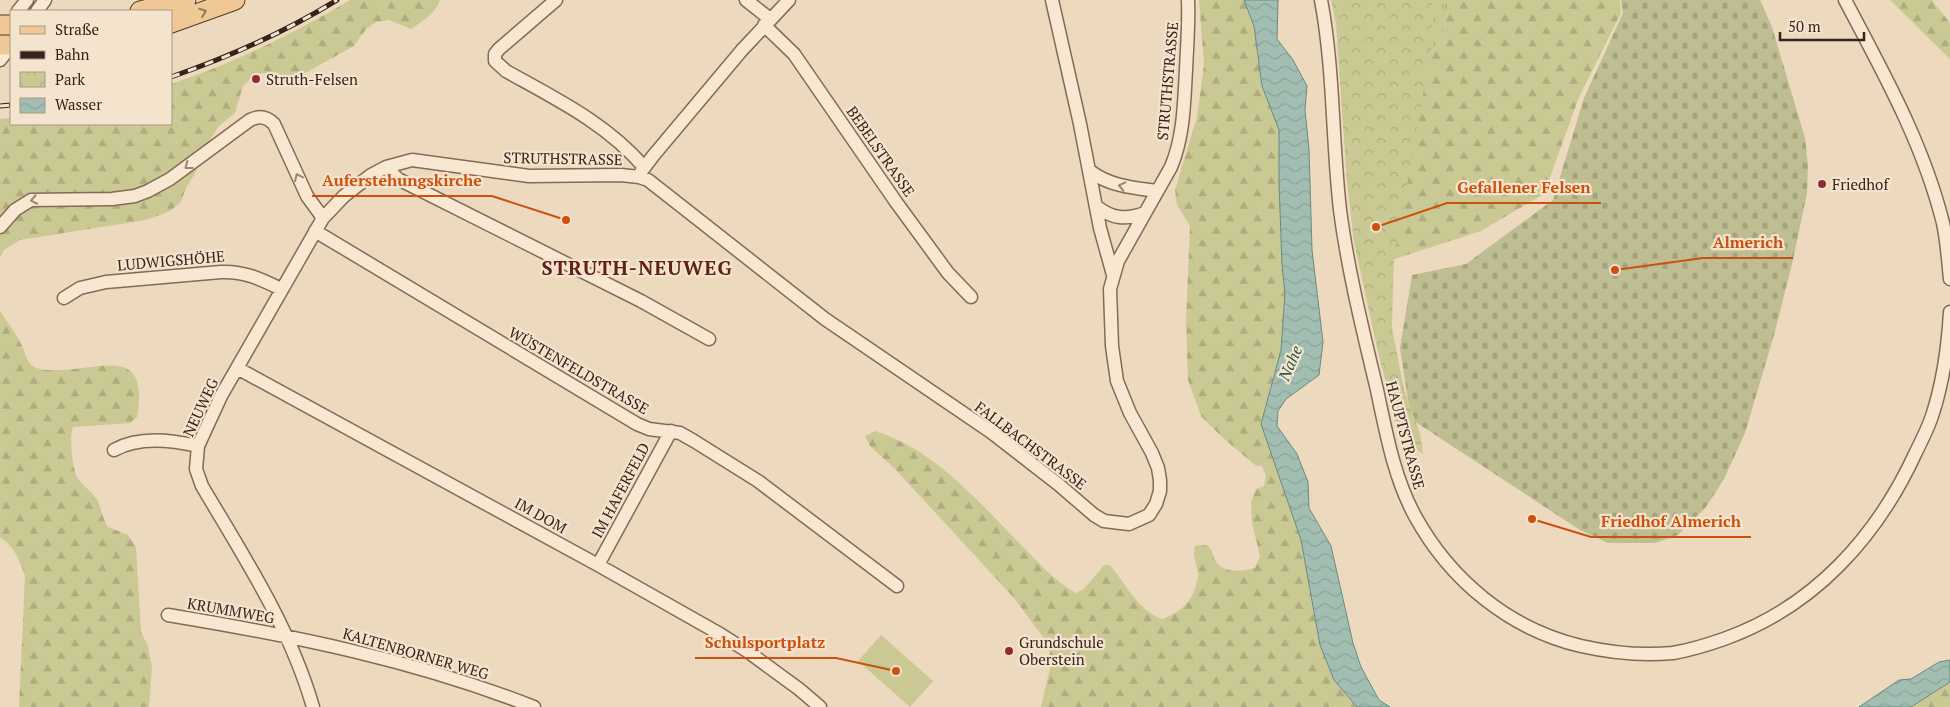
<svg xmlns="http://www.w3.org/2000/svg" width="1950" height="707" viewBox="0 0 1950 707" font-family="'PT Serif',serif">
  <defs>
    <pattern id="grass-tufts" width="24" height="20" patternUnits="userSpaceOnUse" patternTransform="scale(1.25)"><rect width="24" height="20" fill="#cac993"/><path d="M3 7l-1-3M5 7V3M7 7l1-3M15 17l-1-3M17 17v-4M19 17l1-3" fill="none" stroke="#aeac7e"/></pattern>
    <pattern id="forest-firs" width="22" height="20" patternUnits="userSpaceOnUse" patternTransform="scale(1.25)"><rect width="22" height="20" fill="#cac993"/><path d="M5 1l3.5 6h-7zM16 11l3.5 6h-7z" fill="#aeac7e"/></pattern>
    <pattern id="cemetery-stones" width="16" height="16" patternUnits="userSpaceOnUse" patternTransform="scale(1.25)"><rect width="16" height="16" fill="#bfbe92"/><path d="M2 7V4a2 2 0 0 1 4 0v3zM10 15v-3a2 2 0 0 1 4 0v3z" fill="#a5a37d"/></pattern>
    <pattern id="park-crowns" width="20" height="18" patternUnits="userSpaceOnUse" patternTransform="scale(1.25)"><rect width="20" height="18" fill="#cac993"/><path d="M2 6a3 3 0 1 1 6 0M12 15a3 3 0 1 1 6 0" fill="none" stroke="#aeac7e"/></pattern>
    <pattern id="water-waves" width="16" height="10" patternUnits="userSpaceOnUse" patternTransform="scale(1.25)"><rect width="16" height="10" fill="#a2beb2"/><path d="M0 5q4-4 8 0t8 0" fill="none" stroke="#8ca398"/></pattern>
  </defs>
  <rect width="100%" height="100%" fill="#edd9be"/>
  <path fill="url(#grass-tufts)" d="M1362 0H1448L1449 7 1441 42 1421 63Z"/>
  <path fill="url(#forest-firs)" d="M350 0H440C436 13 423 21 411 29L389 20 376 22 366 29 354 46 298 77 284 78 263 73 253 76 243 86 235 113 219 126 209 141 194 175 185 190 181 202 170 211 146 220 20 240 4 250 0 258V119L11 118V124H171V84C234 63 293 34 350 0Z
    M1199 0H1244L1254 26 1262 86 1279 130 1282 265 1285 293 1281 350 1261 424 1301 540 1320 645 1334 680 1357 707H1041L1050 668 1049 645 1014 598 896 470 870 446 865 436 875 431C937 450 982 506 1027 551 1042 566 1057 583 1076 593L1083 590 1104 565H1110C1127 585 1136 609 1162 619 1180 612 1191 604 1196 585 1197 581 1199 577 1198 573 1197 563 1192 557 1195 546L1207 545C1213 549 1212 557 1217 563 1226 574 1243 571 1255 568L1260 556 1252 523 1251 502 1256 489 1264 486 1266 475 1262 466 1255 465 1223 438 1201 416 1188 380 1186 321 1190 226 1177 205 1175 190 1197 117 1204 65Z
    M1448 0H1620L1621 13 1579 97 1544 194 1481 231 1364 269 1421 63 1441 42 1449 7Z
    M1890 0H1932L1950 23V59Z
    M0 311C8 323 18 336 24 350 26 356 27 362 33 366 39 370 45 370 51 370 98 372 150 341 137 417L130 423 73 427C69 437 72 467 77 477 82 486 93 492 98 501 101 510 103 519 108 527L128 535 136 547 141 632 148 646 152 668 149 707H19L25 576C20 561 14 546 0 537Z
    M1950 682V707H1911Z"/>
  <path fill="url(#cemetery-stones)" d="M1621 0H1760L1772 27 1805 138 1808 166 1807 193 1793 260 1774 335 1745 433 1724 479 1706 507 1678 535 1655 543H1608L1580 530 1411 419 1400 348 1412 275 1466 264 1553 200 1584 98 1623 13Z"/>
  <path fill="url(#park-crowns)" d="M1331 0H1432V44L1394 258 1392 328 1404 389 1420 433 1423 454 1400 438 1378 352 1354 242 1347 182 1336 24Z"/>
  <path fill="#cac993" d="M881 635 933 681 910 707 858 661Z"/>
  <path fill="url(#water-waves)" stroke="#698c7f" d="M1244 0H1278L1277 39 1293 60 1307 86 1305 110 1309 149 1312 250 1323 342 1319 375 1286 399 1278 411 1277 426 1297 454 1308 482 1309 508 1331 546 1353 643 1361 667 1379 700 1390 707H1357L1334 680 1320 645 1301 540 1261 424 1281 350 1285 293 1282 265 1279 183V130L1262 86 1254 26Z
    M1950 660V682L1911 707H1859L1899 680 1911 679 1939 662Z"/>
  <g fill="none" stroke-linecap="round" stroke-linejoin="round">
    <defs>
      <path id="minor" d="M556 0 499 49 495 54V61L506 71C556 99 606 123 644 167
        M746 0 770 19
        M1052 0 1080 124 1100 228 1113 275
        M1321 0C1334 69 1332 140 1340 210 1348 271 1363 331 1377 390 1386 432 1394 478 1415 516 1450 580 1509 629 1581 646 1612 653 1642 656 1673 653 1690 650 1707 645 1724 639 1814 607 1877 537 1916 452 1922 440 1928 428 1932 416 1943 383 1948 346 1950 312
        M1845 0C1883 72 1923 143 1943 223 1947 241 1948 260 1950 279
        M18 11 27 0
        M37 11 45 0
        M764 25 794 54 896 202 948 273 971 297
        M0 60 11 46
        M386 167 398 179 641 301 709 339
        M1090 171C1109 186 1134 188 1157 191
        M641 172 653 156 742 50 789 0
        M1096 206C1112 219 1126 220 1145 213
        M0 227 15 210 31 200 112 199 135 196 148 191 170 179 250 120C260 115 267 117 274 124L307 196 323 218
        M315 231 637 424 649 429 680 433 694 441 758 481 897 586
        M64 298 80 288 106 282 221 272C244 271 261 279 281 289
        M237 368 598 565 720 634 747 651 799 689 820 707
        M114 450C139 436 171 440 198 446
        M598 565 671 431
        M168 615C295 636 414 660 534 707
        M313 707C290 627 244 557 202 486L196 469 198 446 221 396 323 218 344 196 371 175 386 167 412 160 529 176 621 175 639 177 648 180 825 319 991 432 1058 484 1094 515 1104 521 1129 524 1149 515 1156 504 1160 491V480L1158 468 1152 453 1130 413 1117 381 1112 346 1110 289 1118 261 1171 167C1184 136 1184 103 1186 70 1187 47 1189 23 1188 0"/>
      <path id="primary" d="M140 11 186 0
        M171 23 235 0
        M0 25H11
        M0 45H11"/>
    </defs>
    <use href="#minor" stroke="#856a57" stroke-width="15"/>
    <use href="#primary" stroke="#52392c" stroke-width="21"/>
    <use href="#minor" stroke="#f8e7d1" stroke-width="12"/>
    <use href="#primary" stroke="#f0c896" stroke-width="19"/>
    <defs>
      <path id="rail" d="M171 77C229 57 285 32 337 0
        M0 106 11 105"/>
    </defs>
    <use href="#rail" stroke="#34241c" stroke-width="5"/>
    <use href="#rail" stroke="#f4e4ce" stroke-width="3" stroke-dasharray="9" stroke-linecap="butt"/>
  </g>
  <defs><path id="oneway-chevron" d="M-2-3.5L2.5 0L-2 3.5" fill="none" stroke-width="1.6" stroke-linecap="round" stroke-linejoin="round" transform="scale(1.25)"/></defs>
  <use stroke="#927659" href="#oneway-chevron" transform="translate(203 12) rotate(-19)"/>
  <g stroke="#968676">
    <use href="#oneway-chevron" transform="translate(188 166) rotate(143)"/>
    <use href="#oneway-chevron" transform="translate(298 177) rotate(-115)"/>
    <use href="#oneway-chevron" transform="translate(1122 186) rotate(-167)"/>
    <use href="#oneway-chevron" transform="translate(34 200) rotate(169)"/>
  </g>
  <g fill="#922937" stroke="#f4e4ce" stroke-width="2">
    <circle cx="256" cy="79" r="5"/>
    <circle cx="1822" cy="184" r="5"/>
    <circle cx="1009" cy="651" r="5"/>
  </g>
  <g text-anchor="middle" dominant-baseline="central" stroke-width="4.5" stroke-linejoin="round" paint-order="stroke">
    <g font-size="15" fill="#34241c" stroke="#f4e4ce" text-anchor="start">
      <text x="266" y="79">Struth-Felsen</text>
      <text x="1832" y="184">Friedhof</text>
      <text x="1019" y="642">Grundschule<tspan x="1019" dy="17">Oberstein</tspan></text>
    </g>
    <g font-size="15" fill="#34241c" stroke="#f4e4ce">
      <text transform="translate(1167 81) rotate(-85)">STRUTHSTRASSE</text>
      <text transform="translate(881 151) rotate(55)">BEBELSTRASSE</text>
      <text transform="translate(563 158) rotate(1)">STRUTHSTRASSE</text>
      <text transform="translate(171 260) rotate(-5)">LUDWIGSHÖHE</text>
      <text transform="translate(579 370) rotate(30)">WÜSTENFELDSTRASSE</text>
      <text transform="translate(200 407) rotate(-65)">NEUWEG</text>
      <text transform="translate(1406 435) rotate(75)">HAUPTSTRASSE</text>
      <text transform="translate(1031 445) rotate(37)">FALLBACHSTRASSE</text>
      <text transform="translate(620 490) rotate(-62)">IM HAFERFELD</text>
      <text transform="translate(541 515) rotate(29)">IM DOM</text>
      <text transform="translate(231 610) rotate(10)">KRUMMWEG</text>
      <text transform="translate(416 653) rotate(16)">KALTENBORNER WEG</text>
    </g>
    <g font-size="16" font-style="italic" fill="#2b544c" stroke="#f4e4ce">
      <text transform="translate(1290 363) rotate(-66)">Nahe</text>
    </g>
    <g font-size="20" font-weight="bold" letter-spacing="1" fill="#60211c" stroke="#f4e4ce">
      <text x="637" y="267">STRUTH-NEUWEG</text>
    </g>
  </g>
  <path fill="none" stroke="#cd510e" stroke-width="2" d="M566 220L492 196H312M1376 227L1447 203H1601M1615 270L1703 258H1793M1532 519L1591 537H1751M896 671L836 658H695"/>
  <g fill="#cd510e" stroke="#f4e4ce" stroke-width="2">
    <circle cx="566" cy="220" r="5"/>
    <circle cx="1376" cy="227" r="5"/>
    <circle cx="1615" cy="270" r="5"/>
    <circle cx="1532" cy="519" r="5"/>
    <circle cx="896" cy="671" r="5"/>
  </g>
  <g font-size="16" text-anchor="middle" font-weight="bold" fill="#cd510e" stroke="#f4e4ce" stroke-width="4.5" stroke-linejoin="round" paint-order="stroke">
    <text x="402" y="186">Auferstehungskirche</text>
    <text x="1524" y="193">Gefallener Felsen</text>
    <text x="1748" y="248">Almerich</text>
    <text x="1671" y="527">Friedhof Almerich</text>
    <text x="765" y="648">Schulsportplatz</text>
  </g>
  <rect x="10" y="10" width="162" height="115" fill="#f4e4ce" stroke="#a79787"/>
  <rect x="20" y="26" width="25" height="8" fill="#f0c896" stroke="#a79787"/>
  <text x="55" y="35" font-size="15" fill="#34241c">Straße</text>
  <rect x="20" y="51" width="25" height="8" fill="#34241c" stroke="#a79787"/>
  <text x="55" y="60" font-size="15" fill="#34241c">Bahn</text>
  <rect x="20" y="72" width="25" height="15" fill="url(#park-crowns)" stroke="#a79787"/>
  <text x="55" y="85" font-size="15" fill="#34241c">Park</text>
  <rect x="20" y="98" width="25" height="15" fill="url(#water-waves)" stroke="#a79787"/>
  <text x="55" y="110" font-size="15" fill="#34241c">Wasser</text>
  <path d="M1780 32v8h84v-8" fill="none" stroke="#34241c" stroke-width="2.5"/>
  <text x="1788" y="32" font-size="15" fill="#34241c" stroke="#f4e4ce" stroke-width="4" paint-order="stroke">50 m</text>
</svg>
